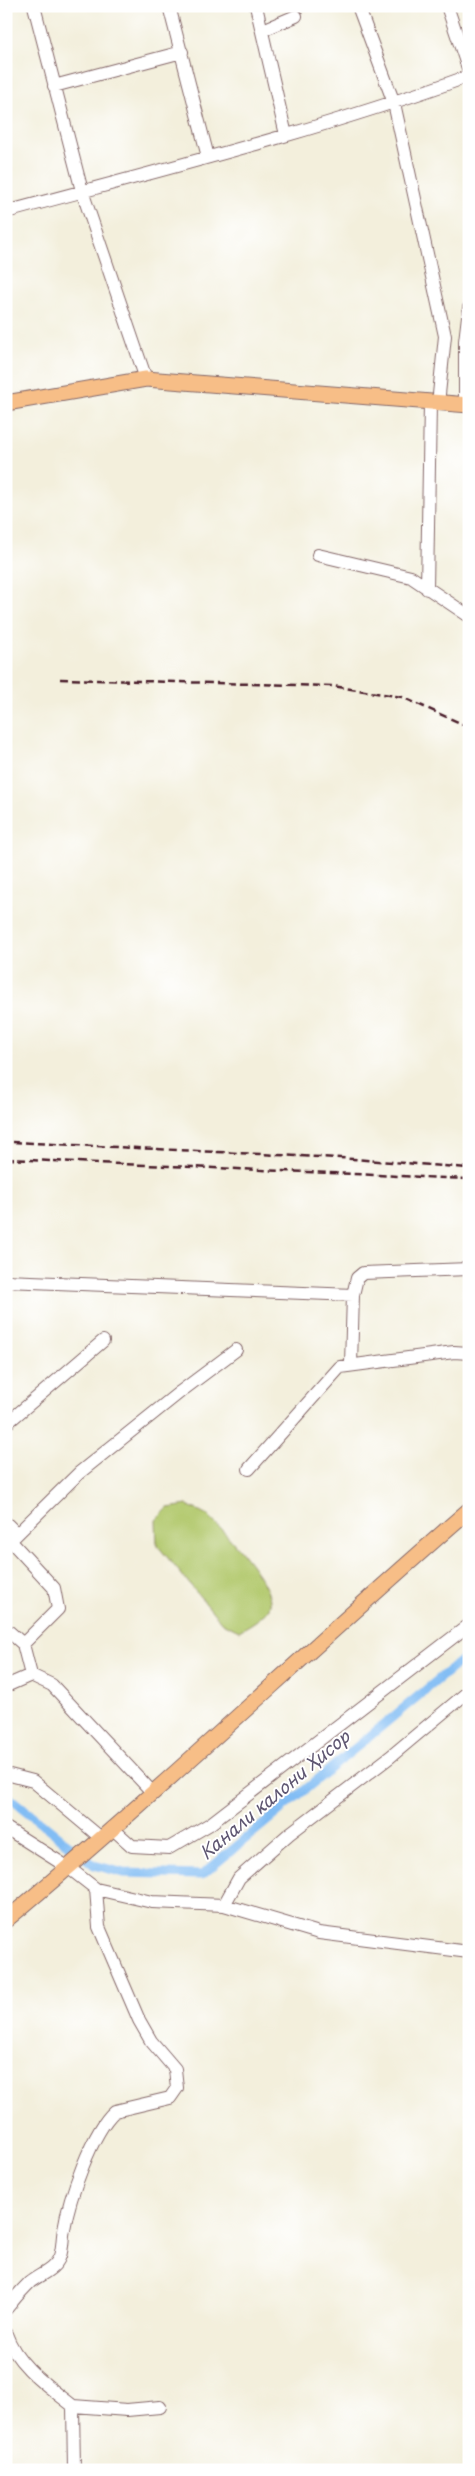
<svg xmlns="http://www.w3.org/2000/svg" width="475" height="2476" viewBox="0 0 475 2476" font-family="'Playpen Sans',sans-serif">
  <rect width="100%" height="100%" fill="#fff"/>
  <filter id="ink" filterUnits="userSpaceOnUse"><feTurbulence type="fractalNoise" baseFrequency=".02" numOctaves="2"/><feDisplacementMap in="SourceGraphic" scale="10" xChannelSelector="R" yChannelSelector="G"/><feConvolveMatrix kernelMatrix="1 2 1 2 8 2 1 2 1" color-interpolation-filters="sRGB"/></filter>
  <filter id="wash" filterUnits="userSpaceOnUse"><feTurbulence type="fractalNoise" baseFrequency=".0096" numOctaves="4" result="noise"/><feDisplacementMap in="SourceGraphic" scale="20" xChannelSelector="R" yChannelSelector="G"/><feGaussianBlur stdDeviation="1.12" result="paint"/><feColorMatrix in="noise" values="0 0 0 0 0 0 0 0 0 0 0 0 0 0 0 0 0 1.4 0 .05"/><feComposite in="paint" operator="in"/></filter>
  <g filter="url(#wash)">
    <rect width="100%" height="100%" fill="#f3efdc"/>
    <path fill="#b3c96e" stroke="#7e744c" d="M187 1505C194 1509 205 1512 210 1518 224 1531 279 1590 269 1608 263 1618 248 1626 239 1631L222 1623 157 1545 156 1520 168 1508Z"/>
    <g fill="none" stroke-linecap="round" stroke-linejoin="round">
      <path stroke="#82bdf4" stroke-width="9" d="M6 1795 94 1865 124 1873 202 1875 469 1654"/>
    </g>
  </g>
  <g filter="url(#ink)">
    <g fill="none" stroke-linecap="round" stroke-linejoin="round">
      <defs>
        <path id="minor" d="M34 6 82 191 146 379
          M169 6 208 157
          M256 6 286 135
          M358 6 394 103 445 336 438 404
          M447 6 469 71
          M263 30 296 16
          M54 86 182 52
          M6 212C161 170 318 131 469 76
          M465 405V341L469 308
          M318 555 411 577 469 616
          M427 589 430 403
          M6 1281 353 1295
          M351 1364 353 1295 357 1278 363 1273 469 1269
          M6 1424 103 1341
          M249 1469 340 1367 454 1352 469 1353
          M6 1523 17 1534
          M6 1536 54 1588 58 1609 23 1644
          M11 1540 79 1473 180 1392 236 1350
          M6 1629 23 1644 31 1675
          M6 1686 31 1675 52 1685 153 1793
          M6 1774 33 1781 101 1838
          M6 1828 69 1868 96 1889 152 1902 224 1905 319 1933 469 1952
          M112 1828 132 1846 169 1848 210 1824 469 1625
          M224 1905 239 1878 289 1834 390 1757 469 1691
          M6 2309C13 2300 21 2291 29 2283 40 2274 55 2270 60 2256 63 2247 62 2238 64 2229 69 2199 92 2131 115 2111L170 2098 177 2088 175 2069 151 2041 139 2020 99 1927 96 1889
          M6 2334C17 2366 48 2386 73 2406
          M74 2470 73 2406 127 2410 160 2407"/>
        <path id="major" d="M6 403 146 379 469 405
          M6 1920C164 1788 313 1645 469 1510"/>
      </defs>
      <use href="#minor" stroke="#856869" stroke-width="14"/>
      <use href="#major" stroke="#856869" stroke-width="17"/>
      <use href="#minor" stroke="#fff" stroke-width="12"/>
      <use href="#major" stroke="#f7be87" stroke-width="15"/>
      <path stroke="#4a1f2b" stroke-width="2.5" stroke-dasharray="8 4" stroke-linecap="butt" d="M60 679 332 686 402 697 469 727
        M13 1142 340 1158 469 1168
        M6 1159 469 1179"/>
    </g>
  </g>
  <g text-anchor="middle" dominant-baseline="central" stroke-width="4" stroke-linejoin="round" paint-order="stroke">
    <g font-size="18" font-style="italic" fill="#5e5671" stroke="#fff">
      <text transform="translate(274 1794) rotate(-40)">Канали калони Ҳисор</text>
    </g>
  </g>
  <rect width="475" height="2476" fill="none" stroke="#fff" stroke-width="25"/>
</svg>
